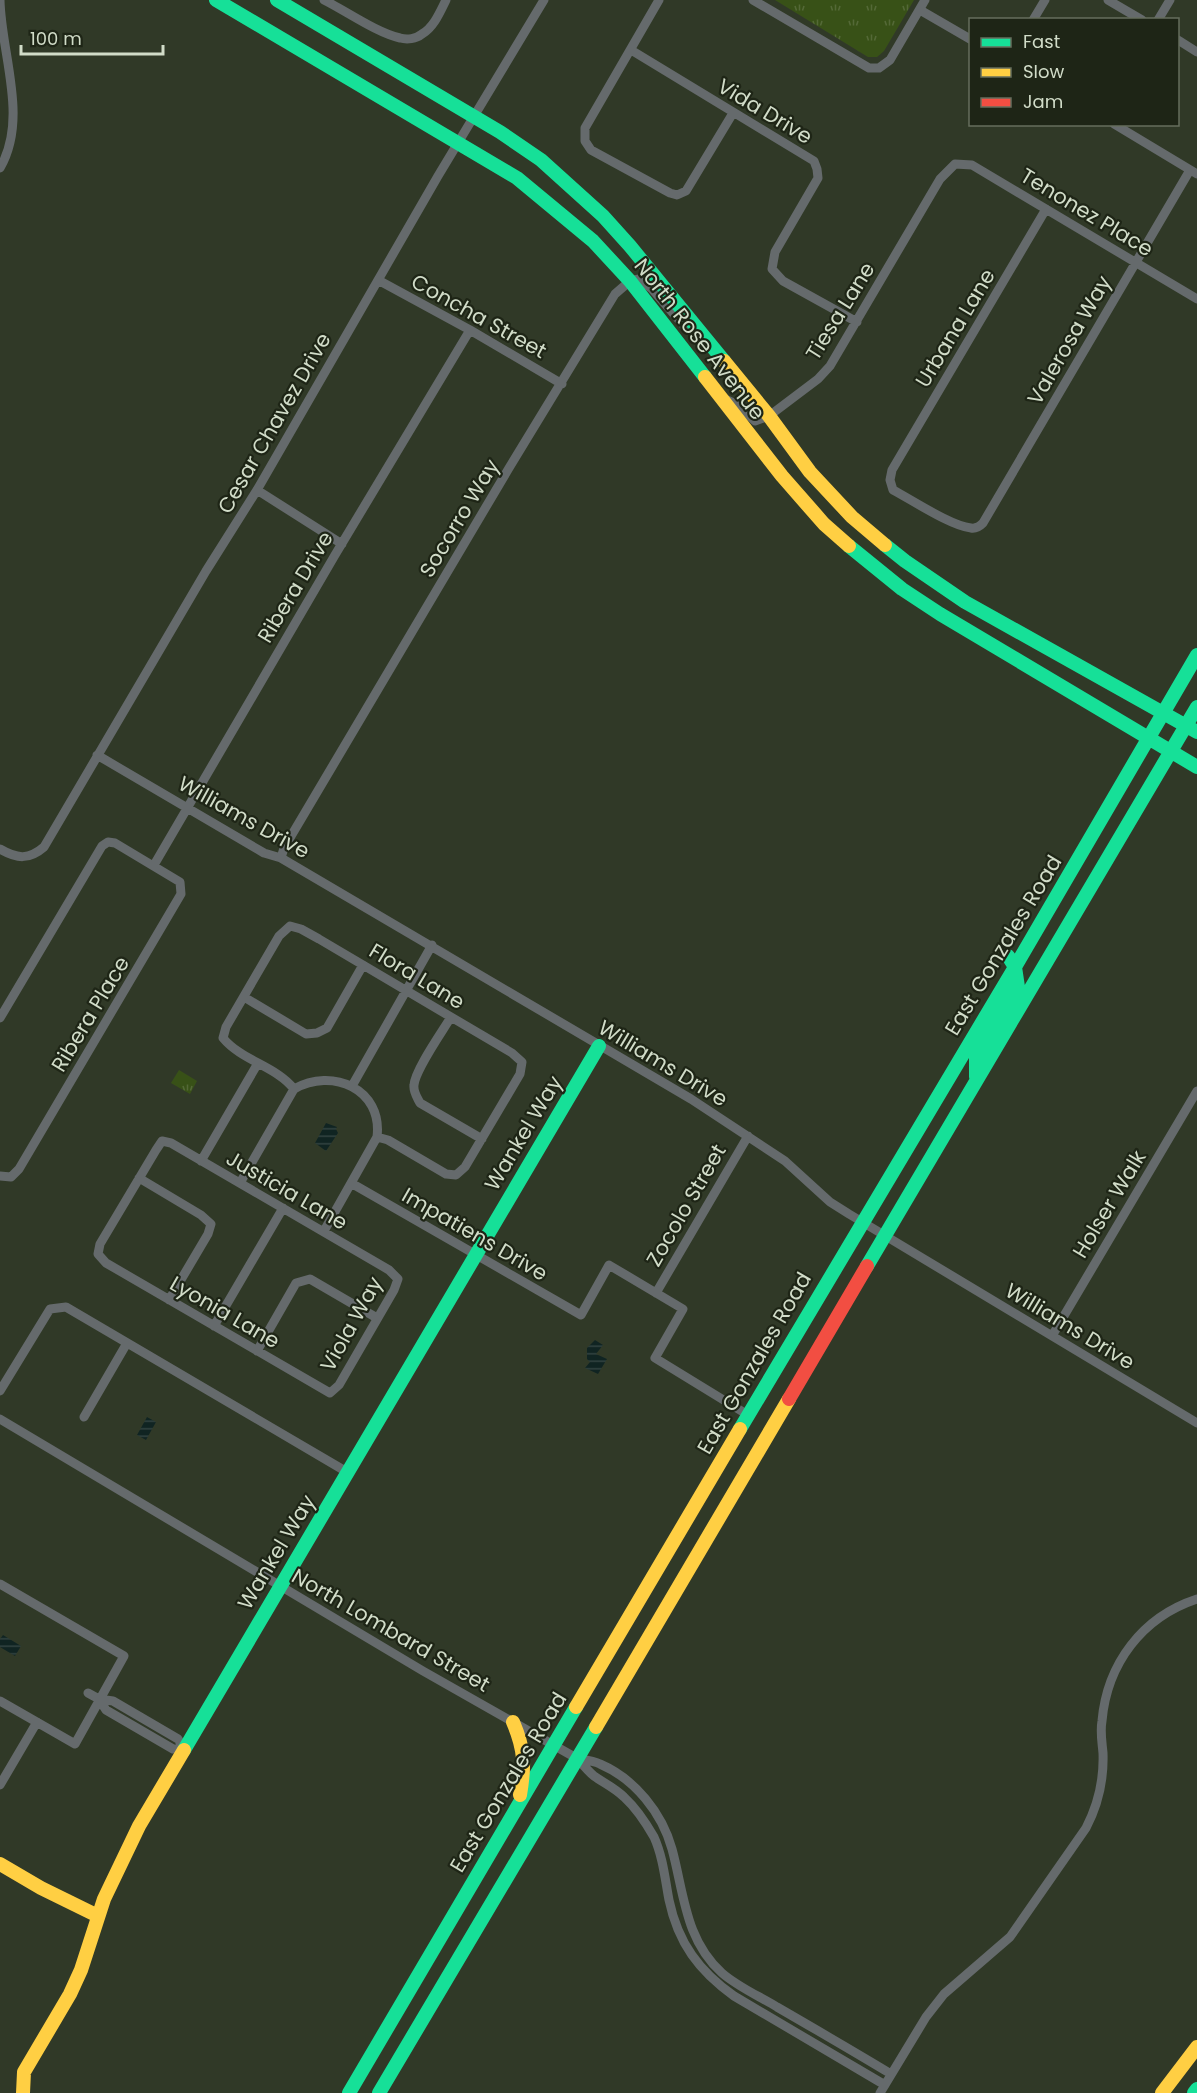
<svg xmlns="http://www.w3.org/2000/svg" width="1197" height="2093" viewBox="0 0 1197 2093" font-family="Poppins,sans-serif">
  <defs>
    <pattern id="grass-tufts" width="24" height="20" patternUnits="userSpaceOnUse" patternTransform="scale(1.5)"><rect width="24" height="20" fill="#385117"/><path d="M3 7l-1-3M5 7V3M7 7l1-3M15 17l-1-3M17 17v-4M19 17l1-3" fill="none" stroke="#546937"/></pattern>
    <pattern id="water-rules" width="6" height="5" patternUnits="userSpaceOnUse" patternTransform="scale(1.5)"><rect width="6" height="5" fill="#102422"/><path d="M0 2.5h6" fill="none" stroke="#324341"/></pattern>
  </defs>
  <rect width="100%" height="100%" fill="#303927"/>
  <path fill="url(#grass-tufts)" d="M775 0H914L884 51 877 57H868Z
    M179 1070 197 1081 190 1094 171 1083Z"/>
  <path fill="url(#water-rules)" d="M326 1123 337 1127 336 1129 338 1133 326 1151 315 1143Z
    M595 1340 603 1345 596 1354 607 1359 598 1374 585 1368 590 1362 587 1359V1348Z
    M147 1417 156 1422 146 1440 137 1435Z
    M3 1635 21 1646 15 1656 0 1647V1639Z"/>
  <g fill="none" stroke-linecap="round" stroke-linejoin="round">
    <path stroke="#656a6c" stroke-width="9" d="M324 0C346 11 377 33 400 38 407 40 416 39 422 34 434 27 440 12 446 0
      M659 0 585 128V141L591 150 670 193 677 195 686 191 733 113
      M753 0 869 68H879L890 60 925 0
      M1108 0 1142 20
      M920 10 970 39
      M1033 20 1045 0
      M1158 20 1170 0
      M1178 40 1197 52
      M631 50 814 161 817 169 818 178 775 252 772 269 783 281 857 322
      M1114 124 1197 174
      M0 168C29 118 1 54 0 0
      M1046 209 892 470 890 480 893 490C912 500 951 526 971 528 976 529 979 527 983 523L1190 170
      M378 280 470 330 562 384
      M723 398 738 405 755 421 769 416 818 379 830 366 940 179 955 164 972 165 1197 299
      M257 490 342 544
      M97 755 264 853 281 858 691 1099 785 1161 830 1202 849 1214 1197 1423
      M0 849C17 859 29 860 44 847L206 571 257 490 438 176 544 0
      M281 858 284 848 509 468 615 294 630 281 639 279 652 289 687 329 699 333
      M154 865 335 555 470 330
      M244 997 306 1034 317 1033 327 1028 363 965
      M451 1017C442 1032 415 1070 414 1085 413 1092 417 1097 420 1103L482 1139
      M0 1018 102 846 108 842 115 843 180 882 181 894 19 1169 11 1177 0 1176
      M352 1086 432 945
      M294 1089C276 1066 242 1061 223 1038L226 1027 279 936 290 926 301 929 319 939 512 1053 522 1062 520 1074 465 1167 456 1175 446 1174 388 1140 377 1137
      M162 1141 171 1143 389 1270 398 1279 394 1290 339 1385 330 1393 106 1263 98 1254 100 1244 156 1150Z
      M201 1161 258 1063
      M139 1178 201 1215 211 1224 208 1234 169 1300
      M240 1183 294 1089C332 1067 383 1089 377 1137L324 1231
      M351 1183 581 1315 609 1265 683 1309 655 1358 748 1415
      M656 1293 748 1136
      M214 1326 283 1208
      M1052 1336 1197 1091
      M257 1351 296 1283 310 1279 377 1318
      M0 1391 50 1309 66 1307 347 1472
      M84 1417 127 1343
      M0 1419 423 1671 578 1759C585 1760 594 1761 600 1764 635 1779 662 1813 672 1849 684 1893 685 1940 722 1973 738 1987 759 1996 777 2007 815 2029 853 2051 891 2074
      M0 1584 124 1656 75 1744 0 1701
      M88 1693 99 1699 113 1701 178 1739 184 1749H173L106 1710 99 1699
      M578 1759C583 1765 588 1771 594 1776 604 1783 615 1788 624 1797 636 1808 646 1823 654 1837 663 1857 665 1879 669 1900 678 1943 699 1971 734 1996L885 2085
      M0 1785 37 1722
      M880 2093 926 2017 944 1994 1010 1937 1086 1828C1098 1805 1104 1780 1103 1753 1102 1742 1100 1732 1102 1721 1107 1664 1142 1617 1197 1599"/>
    <path stroke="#16e098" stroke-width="14" d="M216 0 517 178 593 241 630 281 705 377
      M277 0 500 132 541 160 603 216 630 246 724 361
      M885 545 905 561 965 602 1197 732
      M849 546 902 589 940 614 1197 767
      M976 1077V1058L1018 987 1015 967 1008 956
      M867 1266 1197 707
      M740 1429 1015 967 1197 655
      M184 1750 599 1046
      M349 2093 576 1707
      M379 2093 596 1727
      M1194 2093 1197 2089"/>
    <path stroke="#ffcf43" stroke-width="14" d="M724 361 769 416 810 472 852 517 885 545
      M705 377 782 476 824 524 849 546
      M576 1707 740 1429
      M513 1722C525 1750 525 1765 520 1795
      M596 1727 789 1399
      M0 1864 41 1888 98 1916
      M23 2093 24 2072 70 1994 81 1970 104 1899 139 1826 184 1750
      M1162 2093 1197 2047"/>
    <path stroke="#f24e42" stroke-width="14" d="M789 1399 867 1266"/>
  </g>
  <g text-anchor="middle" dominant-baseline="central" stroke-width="4.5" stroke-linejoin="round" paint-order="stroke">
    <g font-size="21" fill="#d1dcc8" stroke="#1e2516">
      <text transform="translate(765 111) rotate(31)">Vida Drive</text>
      <text transform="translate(1087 212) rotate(31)">Tenonez Place</text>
      <text transform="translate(840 311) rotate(-58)">Tiesa Lane</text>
      <text transform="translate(479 316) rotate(29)">Concha Street</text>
      <text transform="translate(955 328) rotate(-59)">Urbana Lane</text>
      <text transform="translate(700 339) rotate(52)">North Rose Avenue</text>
      <text transform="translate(1069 340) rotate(-60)">Valerosa Way</text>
      <text transform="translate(274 423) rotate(-60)">Cesar Chavez Drive</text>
      <text transform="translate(459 518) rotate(-59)">Socorro Way</text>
      <text transform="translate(295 587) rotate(-59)">Ribera Drive</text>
      <text transform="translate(244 817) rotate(29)">Williams Drive</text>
      <text transform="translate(1003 945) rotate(-59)">East Gonzales Road</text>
      <text transform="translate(417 976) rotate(31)">Flora Lane</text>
      <text transform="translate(90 1014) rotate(-59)">Ribera Place</text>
      <text transform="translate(663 1063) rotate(31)">Williams Drive</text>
      <text transform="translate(523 1133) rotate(-59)">Wankel Way</text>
      <text transform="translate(287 1190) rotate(30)">Justicia Lane</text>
      <text transform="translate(1109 1204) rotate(-59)">Holser Walk</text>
      <text transform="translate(686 1205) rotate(-60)">Zocolo Street</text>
      <text transform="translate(475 1234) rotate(30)">Impatiens Drive</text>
      <text transform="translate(225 1312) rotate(30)">Lyonia Lane</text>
      <text transform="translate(351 1324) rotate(-61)">Viola Way</text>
      <text transform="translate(1070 1326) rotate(31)">Williams Drive</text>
      <text transform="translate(754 1363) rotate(-60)">East Gonzales Road</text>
      <text transform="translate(276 1552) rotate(-59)">Wankel Way</text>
      <text transform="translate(391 1630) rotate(30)">North Lombard Street</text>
      <text transform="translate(508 1782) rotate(-59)">East Gonzales Road</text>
    </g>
  </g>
  <rect x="969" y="18" width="210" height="108" fill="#1e2516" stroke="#666e5d" stroke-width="1.5"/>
  <rect x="981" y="38" width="30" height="9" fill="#16e098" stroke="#666e5d" stroke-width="1.5"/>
  <text x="1023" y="48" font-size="18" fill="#d1dcc8">Fast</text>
  <rect x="981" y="68" width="30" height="9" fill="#ffcf43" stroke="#666e5d" stroke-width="1.5"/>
  <text x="1023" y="78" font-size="18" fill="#d1dcc8">Slow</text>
  <rect x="981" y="98" width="30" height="9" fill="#f24e42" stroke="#666e5d" stroke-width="1.5"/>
  <text x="1023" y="108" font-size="18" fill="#d1dcc8">Jam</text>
  <path d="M21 45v9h142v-9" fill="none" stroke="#d1dcc8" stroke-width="3"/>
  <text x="30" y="45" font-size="18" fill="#d1dcc8" stroke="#1e2516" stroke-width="4.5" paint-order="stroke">100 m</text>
</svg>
